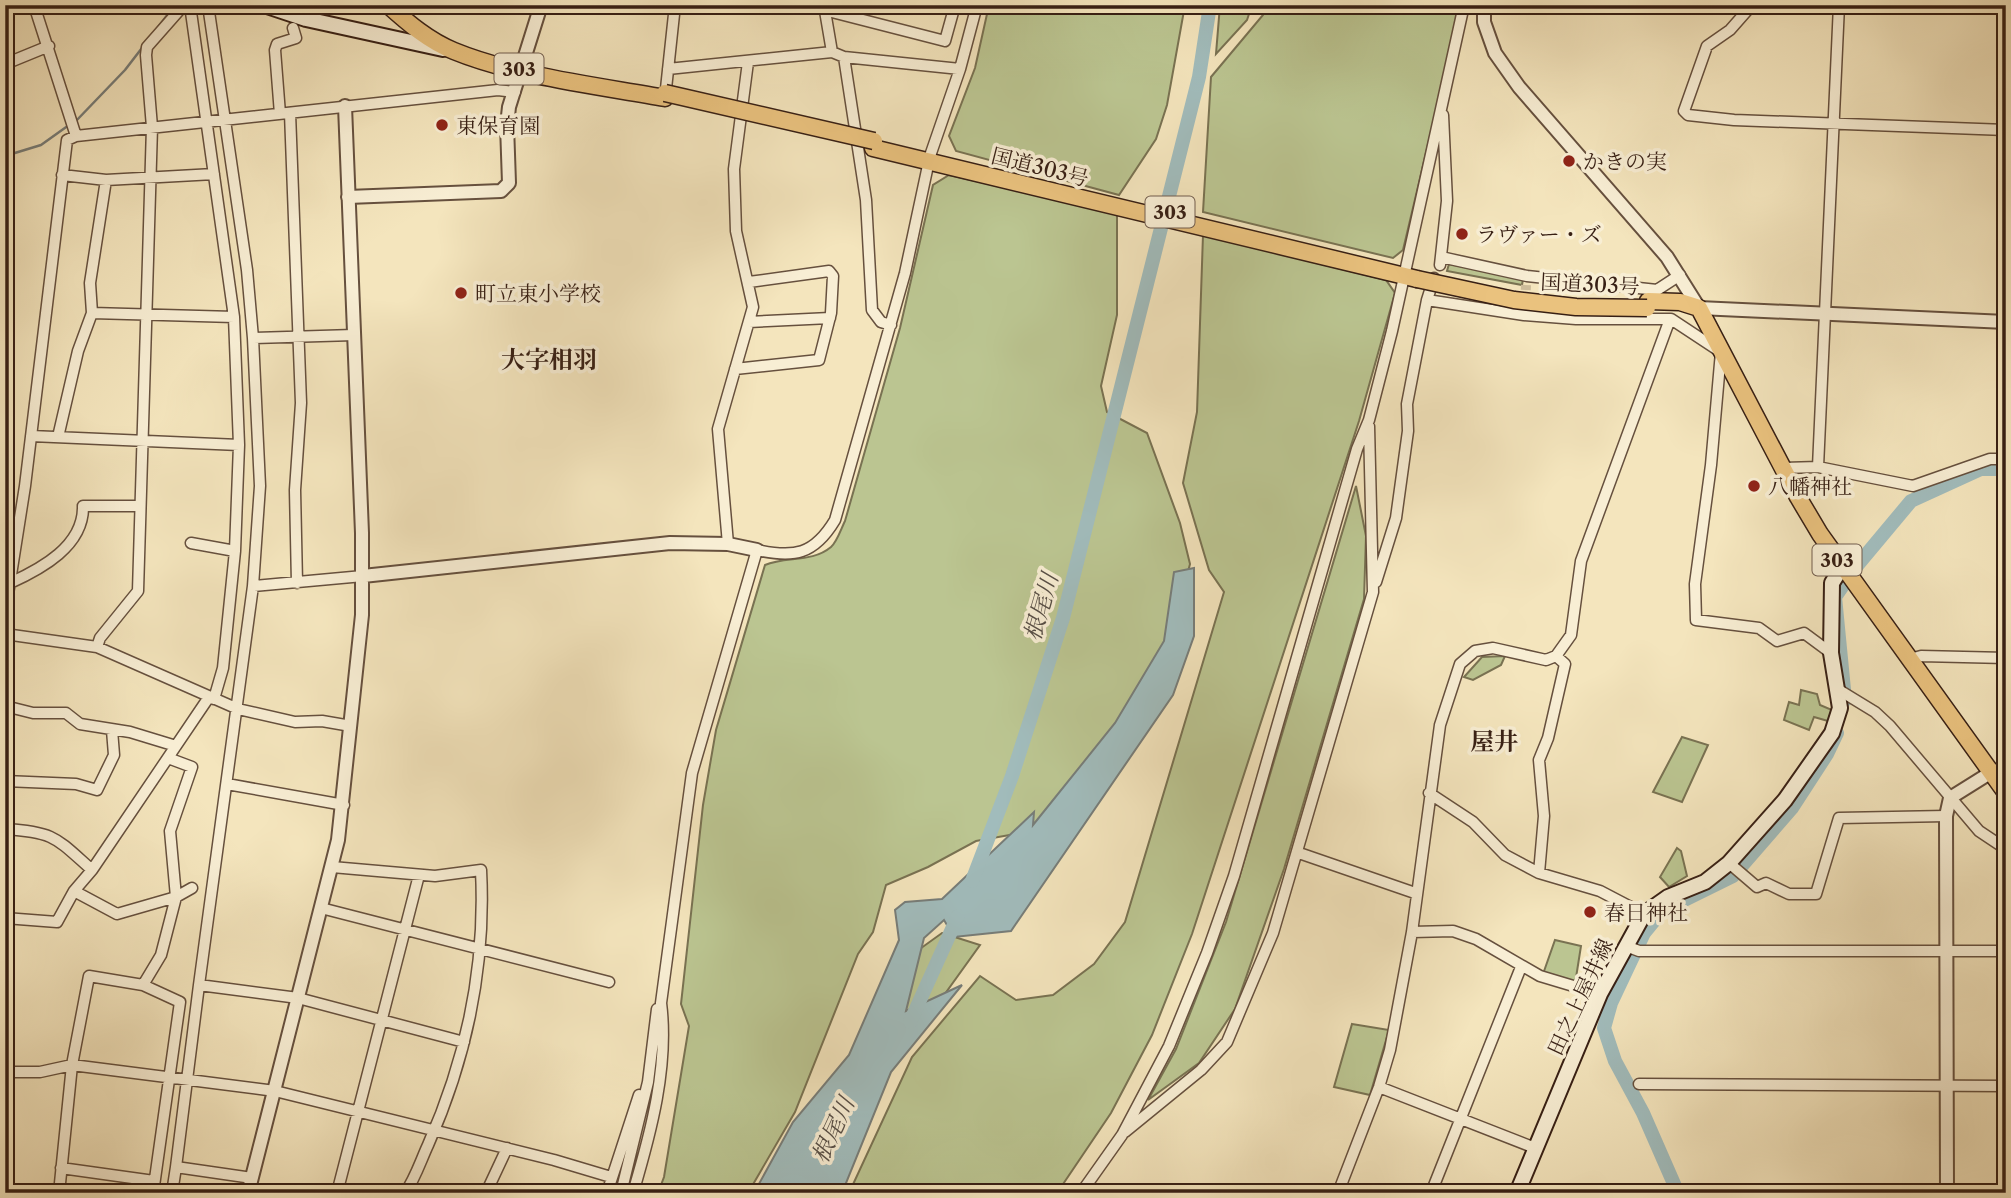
<svg xmlns="http://www.w3.org/2000/svg" width="2011" height="1198" viewBox="0 0 2011 1198" font-family="'Libre Caslon Text','Noto Serif JP',serif">
  <rect width="100%" height="100%" fill="#f4e5bd"/>
  <filter id="stains"><feTurbulence type="fractalNoise" baseFrequency=".00286" numOctaves="4"/><feColorMatrix values="0 0 0 0 .2 0 0 0 0 .09 0 0 0 0 .02 0 0 0 .5 -.17"/></filter>
  <radialGradient id="worn" r=".72"><stop offset=".6" stop-color="#630" stop-opacity="0"/><stop offset="1" stop-color="#630" stop-opacity=".3"/></radialGradient>
  <path fill="#bbc591" stroke="#797252" stroke-width="2" d="M989 5H1185L1167 105 1156 139 1119 195 956 151 949 136 975 68Z
    M1220 5H1252L1247 20 1216 54Z
    M1266 5H1461L1403 250 1393 258 1203 212 1211 77 1263 15Z
    M949 175 1117 213V315L1101 386 1107 412 1147 433 1180 523 1190 564 1165 660 1048 828 976 841 928 867 886 885 873 932 858 954 795 1112 748 1193H658L664 1177 689 1026 681 1004 703 805 716 730 765 565C786 556 812 563 831 547 837 542 841 529 845 521L900 328 933 185Z
    M1203 235 1386 280 1395 293 1359 421 1192 934 1152 1035 1111 1113 1057 1193H849L912 1057 980 976 1016 1000 1053 995 1094 964 1125 922 1224 592 1209 570 1183 483 1197 412Z
    M1449 264 1523 279 1522 285 1447 271Z
    M1356 486 1366 536 1364 599 1284 869 1235 1009 1199 1063 1148 1100 1176 1049 1226 922Z
    M1505 656 1501 665 1473 680 1464 677 1482 657Z
    M1801 690 1817 694 1820 705 1832 710 1828 721 1814 717 1809 730 1784 720 1789 702 1799 705Z
    M1682 737 1708 745 1682 802 1653 792Z
    M1677 848 1681 851 1687 876 1669 887 1660 877Z
    M942 933 980 945 919 1030 874 1047 892 969Z
    M1555 940 1581 946 1575 984 1543 974Z
    M1352 1024 1389 1030 1370 1095 1334 1087Z"/>
  <path fill="#a1bcbc" stroke="#777d79" stroke-width="2" d="M1194 568V636L1173 695 1011 931 954 937 944 920 924 938 906 1011 962 985 891 1072 842 1193H754L793 1122 849 1055 899 940 895 910 905 902 942 899 1034 812 1033 825 1115 723 1164 641 1174 572Z"/>
  <g fill="none" stroke-linecap="round" stroke-linejoin="round">
    <path stroke="#777d79" stroke-width="2.5" d="M75 122 125 70 175 5
      M5 156 41 145 69 125"/>
    <path stroke="#a1bcbc" stroke-width="14" d="M1845 700 1835 597 1855 568 1911 501 1981 469H2006
      M972 881 1012 776 1063 618 1199 77 1210 5
      M910 1022 958 916
      M1678 1193 1643 1113 1615 1061 1604 1028 1611 1003 1644 933 1662 911 1733 876 1792 808 1827 754 1837 733"/>
    <path stroke="#cebd9b" stroke-width="10" stroke-dasharray="10 5" stroke-linecap="butt" d="M1525 305 1526 285"/>
    <defs>
      <path id="minor" d="M34 5 76 136
        M190 5 234 317 239 445
        M208 5 247 270 253 338
        M824 5 832 52 844 57 960 69
        M1752 5 1730 30 1707 46 1684 111 1688 115 1734 120 2006 130
        M824 10 945 41 955 5
        M844 57 866 200 872 310 881 322 891 325
        M5 64 49 46
        M668 69 832 52
        M665 98 675 5
        M290 113 301 403 295 490 297 583
        M280 114 275 50 277 44 296 38 293 28
        M62 175 106 180 214 174
        M1441 257 1527 276 1657 290 1680 275
        M1440 265 1447 201 1443 115
        M1427 300 1524 315 1576 319H1671L1721 352 1711 465 1695 584 1696 620 1759 628 1777 641 1804 633 1831 653
        M92 313 234 317
        M749 322 830 318
        M735 369 819 360 831 313 833 276 829 271 749 282
        M31 436 239 445 235 551
        M58 437 78 351 92 313 90 283 106 180
        M1818 467 1839 5
        M1784 468 1818 467 1913 486 1990 459H2006
        M191 543 235 551 223 668 214 699
        M728 544 718 429 753 307 736 231 734 169 748 62
        M1376 582 1396 518 1408 431 1407 404 1427 300 1434 278
        M10 583C41 569 84 546 83 506H139
        M253 586 260 486 253 338 354 335
        M5 613 25 486 67 140 76 136 498 90 515 92
        M5 634 97 647 238 709 295 722 322 721 351 726
        M97 647 100 638 138 591 152 127 146 55 147 47 184 5
        M1910 659 1921 656 2006 658
        M1839 690 1875 712 1890 726 1979 831 2006 849
        M5 706 33 713H66L80 724 130 732 176 746
        M168 758 192 767 170 831 176 897 192 888
        M1990 773 2006 765
        M5 781 76 784 97 790 114 755 112 730
        M227 784 344 805
        M1429 793 1473 822 1505 855 1539 873 1600 891 1644 914
        M5 829C55 832 56 838 92 870
        M1299 853 1415 893
        M1729 863 1757 887 1766 883 1789 894H1816L1839 818 1946 816
        M332 867 435 876 481 870C486 966 467 1057 428 1145 421 1160 415 1179 405 1193
        M1539 873 1544 816 1539 760 1548 738 1565 664 1556 656
        M74 891 117 914 176 897 161 955 143 985
        M321 908 609 982
        M5 918 57 922 74 891 92 870 209 697
        M1412 932 1453 931 1476 939 1540 976 1600 994
        M1626 946 1639 951H2006
        M199 985 253 586 363 576
        M5 1072H40L72 1065 275 1091 554 1160 611 1177
        M1639 1084 2006 1086
        M1379 1087 1535 1148
        M1125 1132 1201 1070 1227 1042 1273 933 1373 592 1369 426
        M61 1168 154 1181
        M252 1178 176 1167 199 985 298 998 464 1042
        M59 1193 72 1065 89 976 143 985 180 1002 153 1193
        M172 1193 176 1167
        M337 1193 419 875
        M486 1193 507 1148
        M607 1193 639 1095
        M621 1193 648 1082 657 1009
        M633 1193C651 1132 669 1066 661 1003L692 773 757 550C794 558 814 555 835 520L905 273 930 156 960 69 977 5
        M1081 1193 1122 1135 1169 1046 1207 953 1234 876 1357 449 1369 420 1392 331 1464 5
        M1338 1193 1379 1087 1390 1050 1412 932 1440 725 1460 664 1475 651 1493 648 1546 660 1556 656 1571 635 1581 561 1670 319
        M1431 1193 1521 967"/>
      <path id="tertiary" d="M1484 5V22L1495 53 1519 87 1667 257 1699 308 2006 322
        M348 197 501 191 509 183 507 125 509 107 541 5
        M363 576 670 543 728 544 757 550
        M248 1193 338 840 362 615V533L345 106
        M1947 1193 1946 816 1950 798 1990 773"/>
      <path id="secondary" d="M264 5 306 19 443 49
        M1517 1193 1600 994 1644 914 1668 897 1705 882 1729 863 1785 800 1832 733 1840 708 1831 653 1832 583 1842 567"/>
      <path id="trunk" d="M388 5C408 23 429 41 454 51 515 76 599 86 665 98
        M873 148 1417 279
        M1648 301 1680 302 1699 308 1798 497 1820 534 2006 793"/>
    </defs>
    <use href="#minor" stroke="#66503e" stroke-width="13"/>
    <use href="#tertiary" stroke="#66503e" stroke-width="16"/>
    <use href="#secondary" stroke="#371f14" stroke-width="18"/>
    <use href="#trunk" stroke="#371f14" stroke-width="19"/>
    <use href="#minor" stroke="#f8eed4" stroke-width="10"/>
    <use href="#tertiary" stroke="#f8eed4" stroke-width="12"/>
    <use href="#secondary" stroke="#f8eed4" stroke-width="14"/>
    <use href="#trunk" stroke="#eac27e" stroke-width="16"/>
    <defs>
      <path id="trunk-bridge" d="M665 93 874 141
        M1417 279 1514 300 1576 307 1647 308"/>
    </defs>
    <use href="#trunk-bridge" stroke="#371f14" stroke-width="19" stroke-linecap="butt"/>
    <use href="#trunk-bridge" stroke="#eac27e" stroke-width="16"/>
  </g>
  <g fill="#8f2418" stroke="#f8eed4" stroke-width="2.5">
    <circle cx="442" cy="125" r="7"/>
    <circle cx="1569" cy="161" r="7"/>
    <circle cx="1462" cy="234" r="7"/>
    <circle cx="461" cy="293" r="7"/>
    <circle cx="1754" cy="486" r="7"/>
    <circle cx="1590" cy="912" r="7"/>
  </g>
  <g text-anchor="middle" dominant-baseline="central" stroke-width="7" stroke-linejoin="round" paint-order="stroke">
    <g fill="#f8eed4" stroke="#715d4e" stroke-width="2">
      <rect x="494.5" y="53.5" width="49" height="31" rx="5"/>
      <rect x="1145.5" y="196.5" width="49" height="31" rx="5"/>
      <rect x="1812.5" y="544.5" width="49" height="31" rx="5"/>
    </g>
    <g font-size="19" font-weight="bold" fill="#371f14">
      <text x="519" y="69">303</text>
      <text x="1170" y="212">303</text>
      <text x="1837" y="560">303</text>
    </g>
    <g font-size="21" fill="#371f14" stroke="#f8eed4" text-anchor="start">
      <text x="456" y="125">東保育園</text>
      <text x="1583" y="161">かきの実</text>
      <text x="1476" y="234">ラヴァー・ズ</text>
      <text x="475" y="293">町立東小学校</text>
      <text x="1768" y="486">八幡神社</text>
      <text x="1604" y="912">春日神社</text>
    </g>
    <g font-size="21" fill="#371f14" stroke="#f8eed4">
      <text transform="translate(1040 167) rotate(14)">国道303号</text>
      <text transform="translate(1590 284) rotate(3)">国道303号</text>
      <text transform="translate(1580 997) rotate(-65)">田之上屋井線</text>
    </g>
    <g font-size="23" font-style="italic" fill="#574e46" stroke="#f8eed4">
      <text transform="translate(1041 607) rotate(-74)">根尾川</text>
      <text transform="translate(833 1130) rotate(-65)">根尾川</text>
    </g>
    <g font-size="24" font-weight="bold" fill="#371f14" stroke="#f8eed4">
      <text x="549" y="359">大字相羽</text>
      <text x="1494" y="741">屋井</text>
    </g>
  </g>
  <rect width="2011" height="1198" fill="none" stroke="#f4e5bd" stroke-width="28"/>
  <rect x="7" y="7" width="1997" height="1184" fill="none" stroke="#371f14" stroke-width="3.5"/>
  <rect x="14" y="14" width="1983" height="1170" fill="none" stroke="#371f14" stroke-width="2"/>
  <rect width="100%" height="100%" filter="url(#stains)"/>
  <rect width="100%" height="100%" fill="url(#worn)"/>
</svg>
